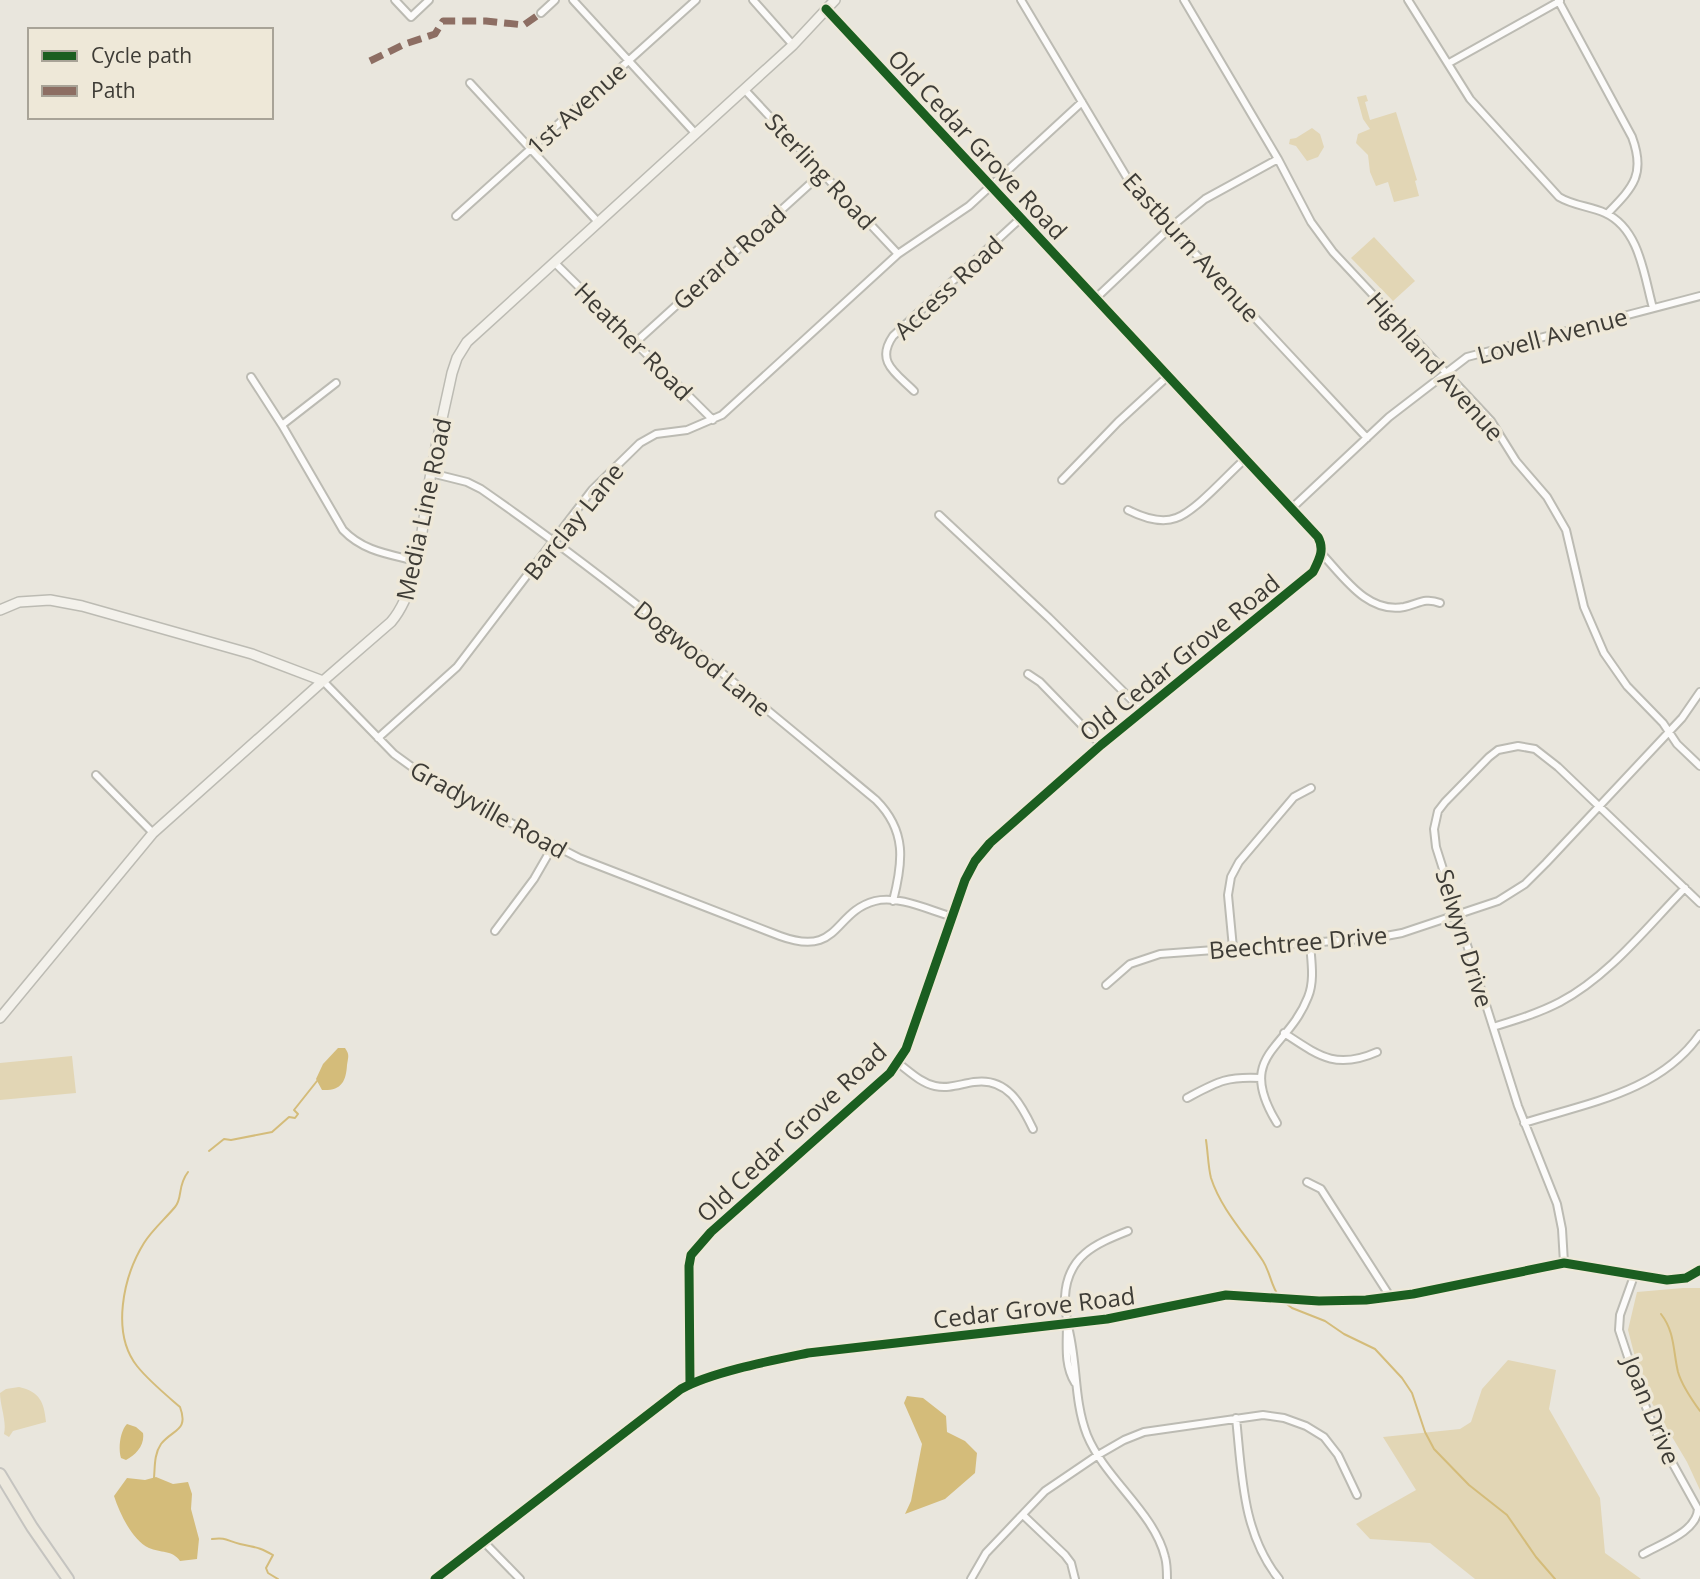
<svg xmlns="http://www.w3.org/2000/svg" width="1700" height="1579" viewBox="0 0 1700 1579" font-family="'Open Sans',sans-serif">
  <rect width="100%" height="100%" fill="#e9e6dd"/>
  <path fill="#e2d6b5" d="M1366 95 1368 101 1365 102 1370 120 1396 112 1417 180 1415 181 1419 196 1394 202 1388 182 1376 186 1370 172 1368 155 1356 143 1358 134 1370 129 1363 119 1357 97Z
    M1312 128 1320 134 1324 147 1318 157 1307 161 1296 146 1289 144 1290 139 1296 138Z
    M1374 237 1415 281 1393 301 1351 258Z
    M72 1056 76 1093 0 1100V1063Z
    M1683 1288H1700V1490L1687 1462 1643 1388 1628 1330 1637 1292Z
    M1508 1360 1556 1370 1549 1409 1600 1498 1605 1553 1641 1579H1475L1430 1543 1370 1539 1356 1524 1416 1490 1383 1437 1460 1429 1471 1422 1482 1389Z
    M19 1387C40 1392 44 1402 46 1422L13 1431 9 1437 4 1434C7 1421 0 1406 0 1393L6 1389Z"/>
  <path fill="#d4bc7a" d="M338 1048H345C350 1055 348 1057 347 1065 346 1082 341 1091 322 1090L316 1079 323 1064Z
    M907 1396 923 1398 946 1416 947 1432 965 1441 977 1453 975 1473 945 1499 905 1514 911 1501 922 1444 904 1403Z
    M127 1424 136 1427 143 1433C145 1445 136 1455 126 1460L121 1458C118 1449 120 1431 127 1424Z
    M156 1477 173 1484 188 1482 192 1494 191 1509 199 1539 197 1559 180 1561C173 1550 160 1553 149 1548 132 1540 120 1514 114 1496L127 1478 145 1480Z"/>
  <g fill="none" stroke-linecap="round" stroke-linejoin="round">
    <path stroke="#d4bc7a" stroke-width="2" d="M1206 1140C1208 1153 1208 1166 1211 1178 1221 1209 1245 1234 1263 1261 1270 1272 1271 1285 1278 1295
      M209 1151 224 1139 231 1140 272 1132 289 1117 295 1118 298 1114 294 1110 317 1081
      M1284 1302 1292 1308 1325 1321 1344 1334 1375 1349 1402 1378 1412 1393 1425 1432 1434 1449 1469 1485 1507 1515 1536 1557 1555 1579
      M1661 1314C1675 1332 1673 1351 1678 1372 1682 1386 1692 1400 1700 1411
      M154 1478C155 1467 154 1454 161 1444 173 1429 189 1431 180 1407 165 1394 149 1381 137 1366 111 1333 123 1277 144 1243 152 1230 165 1219 175 1207 183 1198 177 1186 188 1172
      M212 1539C227 1537 227 1541 240 1544 256 1548 257 1546 273 1555L266 1568 268 1573 278 1579"/>
    <defs>
      <path id="minor" d="M395 0 411 17 429 0
        M573 0 695 133
        M753 0 793 45
        M1021 0 1132 186 1367 438
        M1184 0 1278 159 1311 222 1333 252 1491 421 1516 461 1547 497 1566 530 1584 607 1604 653 1627 686 1663 723 1677 744 1700 766
        M1408 0 1470 99 1559 197C1574 206 1590 206 1605 213 1640 229 1644 276 1653 308
        M1558 0 1632 137C1646 175 1633 187 1607 214
        M541 13 555 0
        M1449 63 1560 1
        M470 83 598 222
        M744 89 898 254
        M456 216 696 0
        M554 262 713 420
        M1095 299 1171 227 1205 199 1278 159
        M636 342 822 173
        M251 377 282 425 343 530C363 551 388 554 416 561
        M914 391C896 373 875 362 893 336L1021 218
        M282 425 336 383
        M431 473 467 482 481 489C619 585 747 693 876 800 907 831 903 862 893 901
        M1062 480 1118 422 1167 377
        M1291 509 1389 417 1467 357 1700 296
        M1128 510C1142 517 1160 524 1176 518 1195 512 1228 474 1244 460
        M939 515 1049 618 1143 711
        M1321 553C1343 576 1367 614 1404 607 1418 604 1425 597 1440 603
        M1028 674 1040 682 1101 745
        M323 681 394 754 434 783 579 858 780 936C840 958 833 912 875 901 898 895 929 910 950 916
        M378 738 457 667 592 490 640 443 656 434 687 430 722 415 898 254 969 206 1082 102
        M96 775 153 833
        M495 931 534 879 553 846
        M1233 948 1228 895 1231 877 1239 862 1294 797 1311 788
        M1106 985 1130 964 1160 954 1375 938 1402 933 1498 901 1525 884 1546 863 1682 718 1700 692
        M1493 1027C1516 1020 1539 1013 1560 1002 1609 976 1646 928 1685 888
        M1284 1033C1319 1056 1336 1070 1377 1052
        M898 1063C910 1072 921 1083 935 1086 949 1089 960 1084 974 1082 1007 1077 1021 1104 1033 1129
        M1187 1098C1217 1082 1226 1076 1261 1078
        M1277 1123C1235 1054 1287 1051 1308 997 1315 980 1311 960 1310 943
        M1524 1123C1587 1103 1660 1092 1700 1034
        M1307 1182 1321 1189 1391 1298
        M1564 1263 1562 1229 1557 1204 1518 1106 1436 847 1434 829 1438 811 1445 802 1489 757 1498 750 1518 746 1535 749 1558 767 1700 903
        M1634 1276 1620 1315 1619 1330 1639 1390 1658 1437 1698 1509C1697 1532 1660 1544 1643 1554
        M1067 1323C1078 1360 1073 1399 1087 1435 1105 1479 1154 1512 1165 1557 1167 1564 1167 1572 1167 1579
        M1075 1383C1064 1365 1067 1345 1067 1324 1067 1315 1065 1306 1065 1297 1067 1256 1095 1244 1128 1231
        M690 1384 689 1266 691 1255 711 1232 890 1073 906 1049 965 880 975 861 990 843 1101 745 1313 572C1319 560 1325 550 1318 537L826 9
        M1236 1418C1242 1474 1242 1533 1279 1579
        M1023 1515 1065 1555 1071 1563 1075 1579
        M484 1542 520 1579
        M971 1579 986 1553 1045 1491 1098 1455 1124 1440 1144 1432 1263 1415 1284 1418 1306 1426 1324 1437 1338 1455 1357 1495"/>
      <path id="tertiary" d="M435 1579 681 1389C711 1372 774 1360 808 1353L1107 1319 1226 1295 1319 1301 1366 1300 1413 1294 1564 1263 1667 1280 1686 1278 1700 1270"/>
      <path id="secondary" d="M0 610 19 602 50 600 82 606 252 654 323 681
        M0 1018 153 833 323 681 391 622C421 587 422 518 431 473 437 439 445 406 452 373L457 358 467 342 793 45 835 0"/>
      <path id="primary" d="M0 1474 32 1527 68 1579"/>
    </defs>
    <use href="#minor" stroke="#bcbbb3" stroke-width="10"/>
    <use href="#tertiary" stroke="#bcbbb3" stroke-width="11"/>
    <use href="#secondary" stroke="#bcbbb3" stroke-width="12"/>
    <use href="#primary" stroke="#c5c4c0" stroke-width="14"/>
    <use href="#minor" stroke="#fcfbfa" stroke-width="6"/>
    <use href="#tertiary" stroke="#fcfbfa" stroke-width="8"/>
    <use href="#secondary" stroke="#f3f1eb" stroke-width="9"/>
    <use href="#primary" stroke="#ece8dd" stroke-width="10"/>
    <path stroke="#8d6e63" stroke-width="7" stroke-dasharray="14 7" stroke-linecap="butt" d="M370 61 405 44 435 34 443 21H486L524 25 541 13"/>
    <defs>
      <path id="cycleway" d="M690 1384 689 1266 691 1255 711 1232 890 1073 906 1049 965 880 975 861 990 843 1101 745 1313 572C1319 560 1325 550 1318 537L826 9
        M435 1579 681 1389C711 1372 774 1360 808 1353L1107 1319 1226 1295 1319 1301 1366 1300 1413 1294 1564 1263 1667 1280 1686 1278 1700 1270"/>
    </defs>
    <use href="#cycleway" stroke="#eee8d8" stroke-width="13"/>
    <use href="#cycleway" stroke="#1b5e20" stroke-width="9"/>
  </g>
  <g text-anchor="middle" dominant-baseline="central" stroke-width="7" stroke-linejoin="round" paint-order="stroke">
    <g font-size="24" fill="#3e3c36" stroke="#eee8d8">
      <text transform="translate(576 108) rotate(-42)">1st Avenue</text>
      <text transform="translate(978 144) rotate(47)">Old Cedar Grove Road</text>
      <text transform="translate(821 171) rotate(47)">Sterling Road</text>
      <text transform="translate(1192 247) rotate(48)">Eastburn Avenue</text>
      <text transform="translate(729 257) rotate(-42)">Gerard Road</text>
      <text transform="translate(948 287) rotate(-43)">Access Road</text>
      <text transform="translate(1552 335) rotate(-15)">Lovell Avenue</text>
      <text transform="translate(634 341) rotate(45)">Heather Road</text>
      <text transform="translate(1436 366) rotate(48)">Highland Avenue</text>
      <text transform="translate(423 509) rotate(-78)">Media Line Road</text>
      <text transform="translate(573 521) rotate(-51)">Barclay Lane</text>
      <text transform="translate(1179 657) rotate(-39)">Old Cedar Grove Road</text>
      <text transform="translate(703 658) rotate(39)">Dogwood Lane</text>
      <text transform="translate(489 809) rotate(29)">Gradyville Road</text>
      <text transform="translate(1465 938) rotate(73)">Selwyn Drive</text>
      <text transform="translate(1298 942) rotate(-5)">Beechtree Drive</text>
      <text transform="translate(791 1132) rotate(-43)">Old Cedar Grove Road</text>
      <text transform="translate(1034 1307) rotate(-7)">Cedar Grove Road</text>
      <text transform="translate(1652 1410) rotate(68)">Joan Drive</text>
    </g>
  </g>
  <rect x="28" y="28" width="245" height="91" fill="#eee8d8" stroke="#a8a397" stroke-width="2"/>
  <rect x="42" y="51" width="35" height="10" fill="#1b5e20" stroke="#a8a397" stroke-width="2"/>
  <text x="91" y="63" font-size="21" fill="#3e3c36">Cycle path</text>
  <rect x="42" y="86" width="35" height="10" fill="#8d6e63" stroke="#a8a397" stroke-width="2"/>
  <text x="91" y="98" font-size="21" fill="#3e3c36">Path</text>
</svg>
